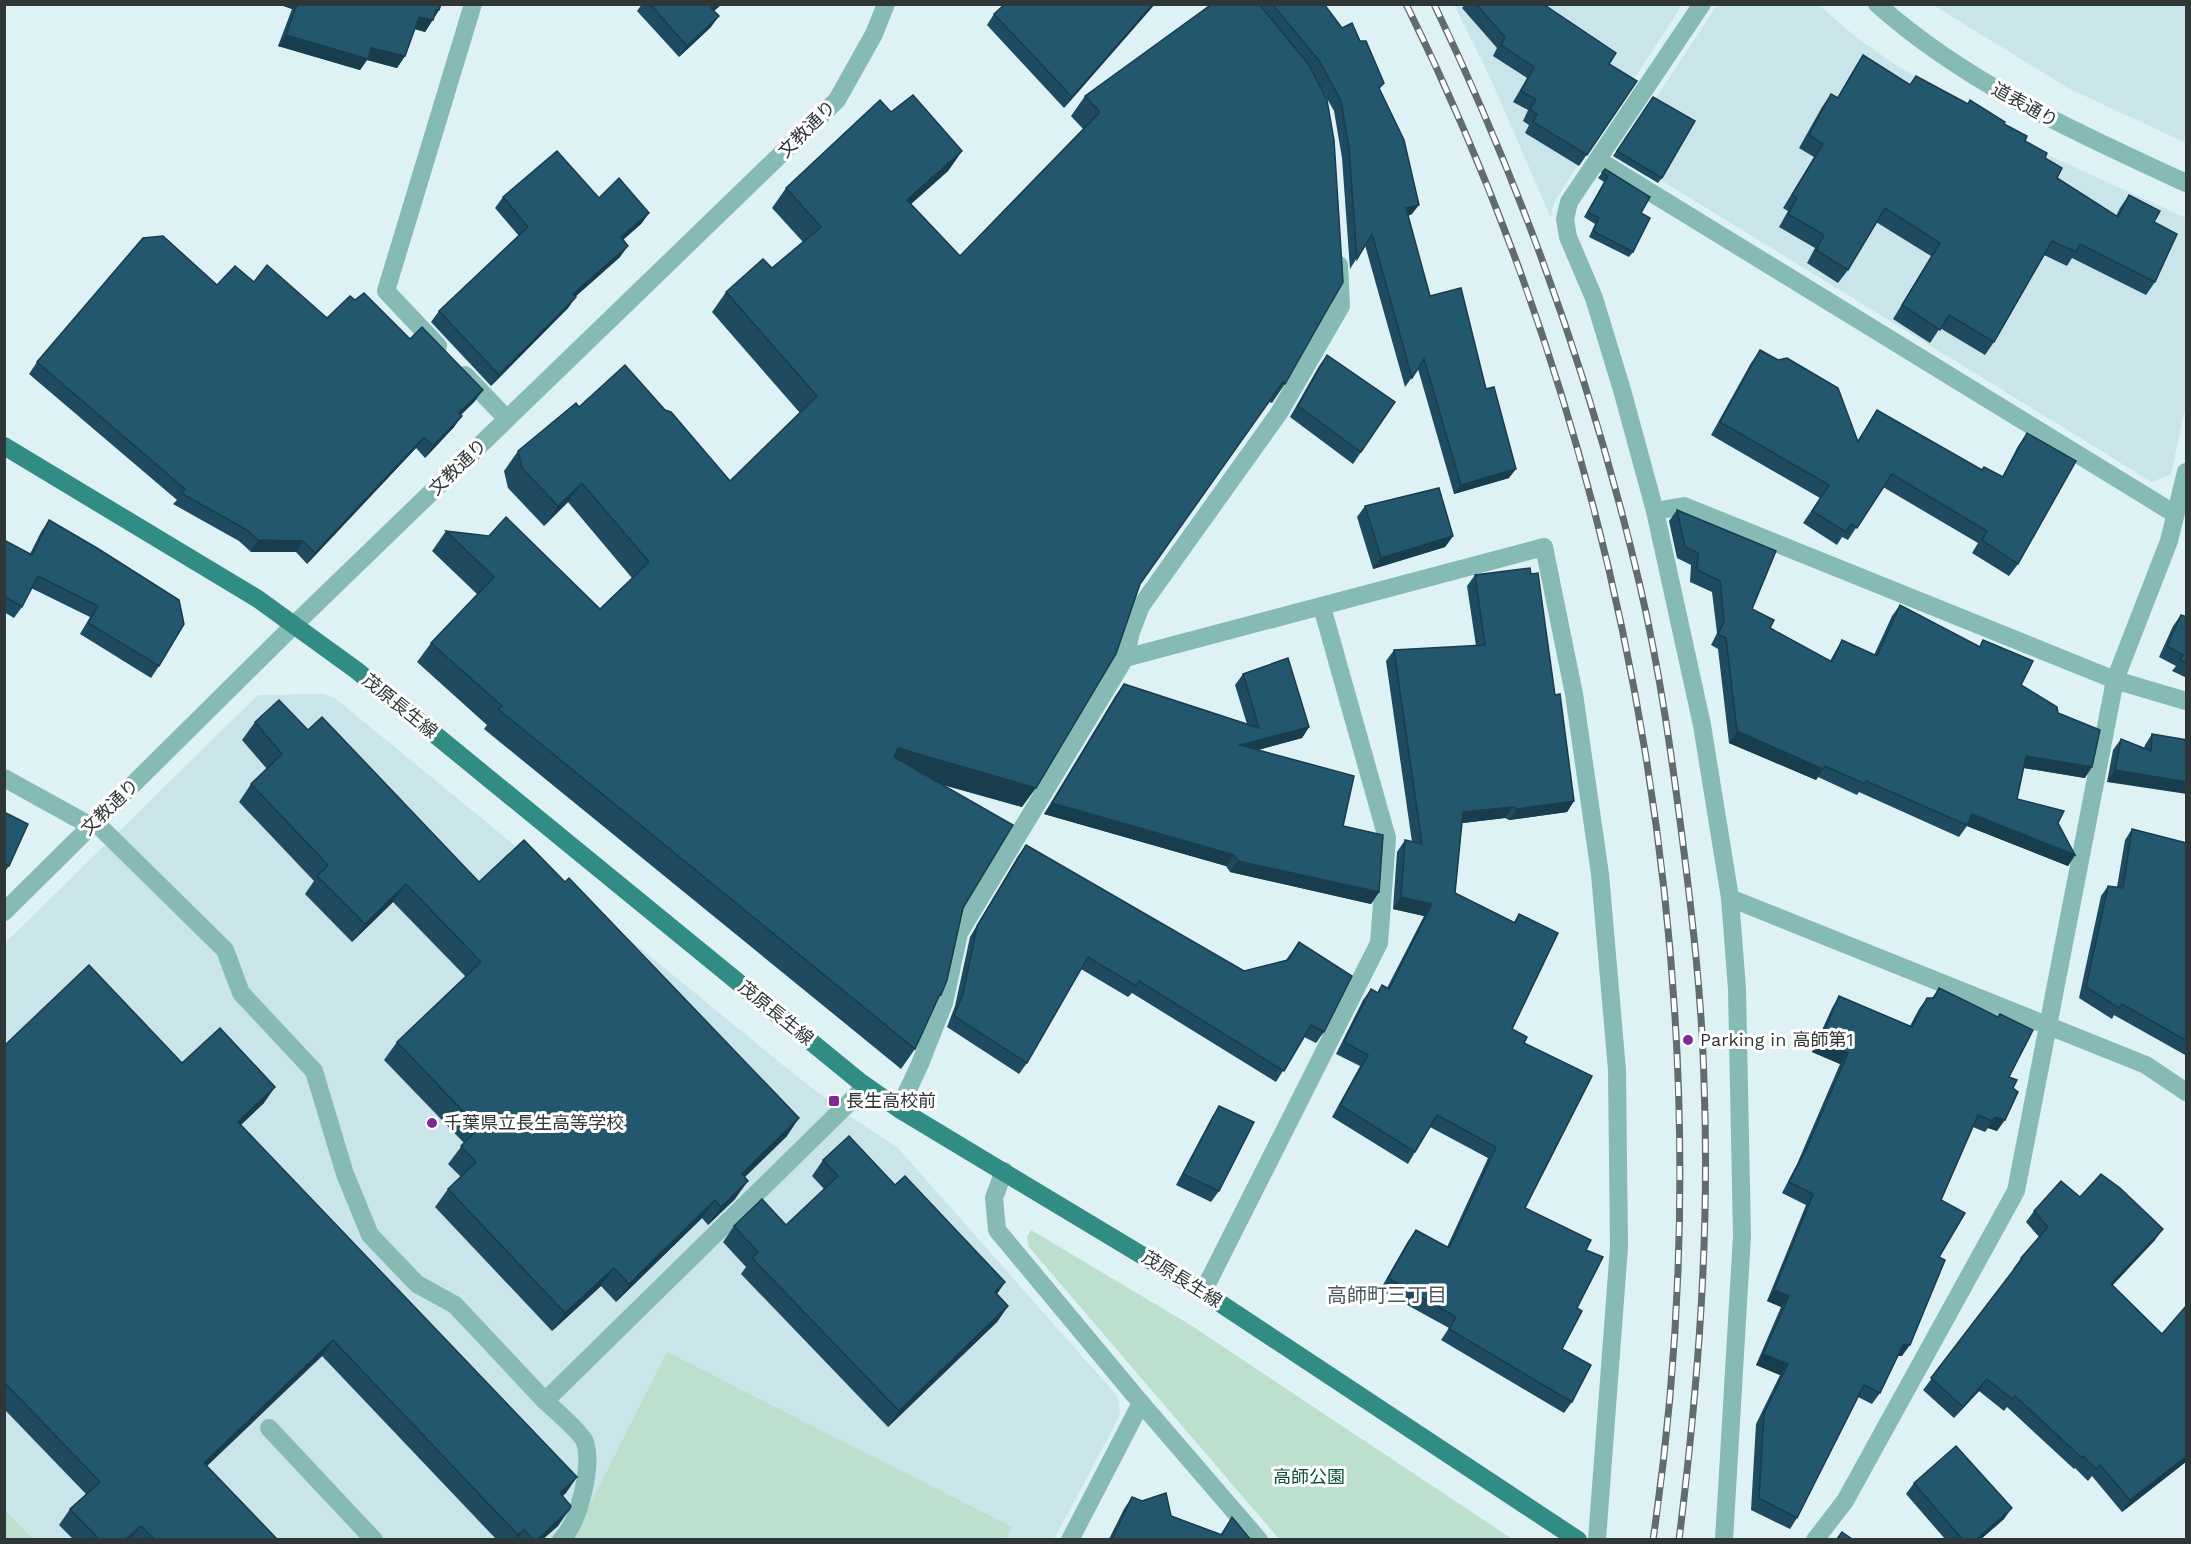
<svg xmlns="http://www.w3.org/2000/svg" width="2191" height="1544" font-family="'Work Sans','Noto Sans JP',sans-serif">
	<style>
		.built { fill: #c9e5e9 }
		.green { fill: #bcdfce }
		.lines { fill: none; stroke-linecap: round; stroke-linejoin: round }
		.minor { stroke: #86bbb5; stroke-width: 18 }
		.major { stroke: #318c83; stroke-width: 18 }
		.rail-casing { stroke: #616c6e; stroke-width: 7 }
		.rail { stroke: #fff; stroke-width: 4.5; stroke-dasharray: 14; stroke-linecap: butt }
		.wall { fill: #1e4b5f }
		.shaded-wall { fill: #183d4d }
		.building { fill: #23576e; stroke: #183d4d; stroke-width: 1.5 }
		.poi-dot { fill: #812996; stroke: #fff; stroke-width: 2 }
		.labels { text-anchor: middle; stroke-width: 6; stroke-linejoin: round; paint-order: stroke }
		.street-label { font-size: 18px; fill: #2f3638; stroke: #fff }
		.poi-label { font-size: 18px; fill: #2f3638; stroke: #fff; text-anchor: start }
		.park-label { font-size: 18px; fill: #0b5139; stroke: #fff }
		.neighbourhood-label { font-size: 20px; fill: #49595c; stroke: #fff }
	</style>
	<rect width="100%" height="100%" fill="#def1f4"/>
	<g class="built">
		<path d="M1454,5H1682L1556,199L1552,208L1551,218L1489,75Z"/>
		<path d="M1717,5H1819L1857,38L1893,63L2017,141L2186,218V404L2171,474L2152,482L1625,158L1624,146Z"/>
		<path d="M1933,5H2186V143L2070,89Z"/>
		<path d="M324,694L336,699L784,1066L843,1112L898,1148L1118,1397L1120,1415L1054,1539L5,1540V943L258,695Z"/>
	</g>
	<g class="green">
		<path d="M1031,1230L1192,1326L1512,1539H1279L1029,1247L1027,1237Z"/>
		<path d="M667,1352L1012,1527L1005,1540H572Z"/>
		<path d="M5,1510L33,1539H5Z"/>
	</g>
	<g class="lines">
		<g class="minor">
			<path d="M1702,4L1569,202L1565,219L1568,237L1594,298L1622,390L1655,511L1702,725L1730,898L1737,989L1742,1236L1724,1540"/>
			<path d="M1877,4C1968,85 2078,133 2186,183"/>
			<path d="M1598,160L2175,514"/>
			<path d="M438,346L386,291L473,4"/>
			<path d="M465,375L507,419"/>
			<path d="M1655,511L1684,506L2115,680L2186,701"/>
			<path d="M1125,658L1544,547L1574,694L1600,874L1617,1070L1619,1247L1597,1540"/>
			<path d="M4,778L91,826"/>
			<path d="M95,822L225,950L241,993L314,1071L345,1174L370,1235L417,1284L455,1305L545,1401L866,1086"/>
			<path d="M1730,898L2146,1065L2186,1092"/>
			<path d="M4,912L295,624L837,100L874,34L886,4"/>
			<path d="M899,1109L920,1064L944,1003L959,933L1125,658L1131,632L1141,606L1279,413L1341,306L1339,265"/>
			<path d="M1004,1171L994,1198L997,1230L1141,1403L1259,1540"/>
			<path d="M1203,1292L1379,943L1387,838L1322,607"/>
			<path d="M545,1401C553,1408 582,1434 585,1442C593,1466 579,1523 561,1540"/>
			<path d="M269,1428L374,1540"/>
			<path d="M1070,1540L1141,1403"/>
			<path d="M1815,1540L1845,1501L2016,1191L2115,680L2169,541L2186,472"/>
		</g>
		<path class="major" d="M4,446L258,599L356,670L859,1081L899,1109L1203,1292L1578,1540"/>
		<g class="rail-casing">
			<g id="rail">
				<path d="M1406,4C1638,475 1730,1019 1653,1540"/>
				<path d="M1434,4C1523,190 1593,385 1640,586C1660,671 1672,758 1683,844C1693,923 1702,1002 1704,1081C1710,1235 1698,1387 1679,1540"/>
			</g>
		</g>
		<use href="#rail" class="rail"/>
	</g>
	<g class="wall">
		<path d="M278,4H441L439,10L425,32L415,29L405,56L397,68L367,60L360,70L278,46L292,9Z"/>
		<path d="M642,4H722L714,11L711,27L679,57L637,11Z"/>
		<path d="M1005,4H1155L1064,108L987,25L994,14Z"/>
		<path d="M1212,4H1324L1380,89L1412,214L1408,216L1430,296L1509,478L1454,494L1418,369L1405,387L1365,245L1350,269L1342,158L1334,111L1311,70L1285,384L1272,403L1269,402L1140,584L1022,807L943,785L963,908L941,995L935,1003L915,1049L901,1069L484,729L487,725L417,662L431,643L478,595L432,551L446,531L600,609L632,578L568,502L544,526L508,488L504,471L518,451L579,407L665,410L730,481L800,413L712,312L726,292L772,268L803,242L772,208L786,188L891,112L962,151L948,171L911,204L960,256L1083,129L1071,116L1085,96Z"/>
		<path d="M1465,4H1543L1609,64L1637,81L1579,166L1525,133L1529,125L1523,121L1528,110L1513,102L1527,78L1493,56L1497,48L1462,8Z"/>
		<path d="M1863,55L1910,84L1916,76L2004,124L2045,158L2057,178L2116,216L2120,208L2129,195L2154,222L2155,282L2146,295L2072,258L2067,266L2044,255L1994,342L1985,355L1940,328L1930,343L1893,319L1931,256L1876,222L1848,270L1838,283L1807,263L1815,248L1779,227L1788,211L1783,208L1814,157L1799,148L1822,107L1831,94L1837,98L1854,69Z"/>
		<path d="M1653,97L1662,178L1658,183L1613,156Z"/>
		<path d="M1605,169L1641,213L1633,252L1629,257L1589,237L1595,224L1584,217L1604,182L1598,178Z"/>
		<path d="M503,197L599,198L649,213L641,224L623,240L620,257L576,296L568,308L491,386L431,322L439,311L519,236L495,208Z"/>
		<path d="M254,282L327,318L355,300L410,339L475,401L461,415L454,427L425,458L416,448L307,564L296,552H251L239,541L173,504L177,500L29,374L37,362L217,285Z"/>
		<path d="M1760,350L1858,440L1877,410L1981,470L2002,477L2018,446L2027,433L2018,564L2009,576L1972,553L1978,543L1883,487L1848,540L1842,537L1837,545L1803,523L1820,498L1711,435L1751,363Z"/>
		<path d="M1327,355L1395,402L1353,464L1290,417L1319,366Z"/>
		<path d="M1365,506L1453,536L1445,547L1373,569L1357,517Z"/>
		<path d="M1677,510L1752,609L1770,628L1830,661L1835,652L1842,640L1874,655L1892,616L1900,605L1979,647L1983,640L2021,685L2058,713L2085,778L2024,768L2017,799L2058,823L2075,855L2068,866L1967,826L1959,837L1859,792L1857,795L1818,777L1816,780L1729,743L1718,649L1711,645L1717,633L1712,592L1690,582L1691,565L1677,558L1669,521Z"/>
		<path d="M49,520L159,666L151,678L80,634L90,617L31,588L22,607L14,618L4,612V540L30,554L41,532Z"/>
		<path d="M1475,575L1555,695L1574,801L1567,812L1509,820L1505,818L1462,823L1455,893L1514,922L1519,914L1512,1029L1524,1043L1525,1208L1586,1250L1577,1308L1562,1349L1572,1402L1564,1413L1441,1340L1449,1328L1380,1290L1408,1241L1416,1230L1447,1247L1488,1158L1430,1127L1415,1152L1408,1164L1332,1117L1360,1066L1336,1054L1363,1000L1371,989L1377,993L1382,985L1387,988L1424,916L1393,909L1397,852L1405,840L1412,842L1386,661L1394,650L1476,646L1467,586Z"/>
		<path d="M2181,615L2186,617L2187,616V678L2172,671L2176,666L2159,657L2173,626Z"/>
		<path d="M1243,674L1309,727L1302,738L1257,750L1343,826L1379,892L1371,904L1230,872L1226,866L1044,814L1116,695L1124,684L1247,724L1235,685Z"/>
		<path d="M255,722L308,730L479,882L787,1136L745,1177L735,1199L708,1225L702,1218L616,1302L601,1286L552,1331L435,1207L448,1189L461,1177L448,1164L464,1143L384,1060L397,1042L466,977L393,902L352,942L305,894L314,881L239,802L251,784L267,769L242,740Z"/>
		<path d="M2152,734L2187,740L2107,782L2113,750L2121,739L2144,748L2145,745Z"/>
		<path d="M4,812L9,866L4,873Z"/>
		<path d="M2132,829L2187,843V1056L2114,1015L2112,1019L2079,998L2101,896L2108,886L2117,887L2125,840Z"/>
		<path d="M1026,845L1244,971L1286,960L1299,942L1324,1032L1316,1043L1304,1037L1276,1082L1132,993L1128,997L1081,969L1027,1063L1019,1074L947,1027L955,1006L970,937L1018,856Z"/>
		<path d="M1939,988L2009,1077L2013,1088L1997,1131L1988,1128L1985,1132L1973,1127L1941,1200L1939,1257L1902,1356H1897L1880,1393L1872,1404L1858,1397L1797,1518L1790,1529L1751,1510L1756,1424L1780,1375L1756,1365L1781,1307L1767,1301L1806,1205L1782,1193L1797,1164L1840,1064L1812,1052L1832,1008L1839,996L1910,1026L1919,1009L1927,998H1932Z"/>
		<path d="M4,1046L182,1063L264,1103L241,1125L566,1493L562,1496L558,1526L543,1539H496L322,1356L207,1466L277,1539H73L59,1525L70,1509L86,1494L4,1409Z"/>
		<path d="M1219,1106V1191L1211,1202L1176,1185L1212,1117Z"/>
		<path d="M823,1160L895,1185L1005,1282L997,1294L1008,1306L997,1322L888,1427L741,1274L746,1267L723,1242L734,1226L786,1225L824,1189L812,1176Z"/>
		<path d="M2080,1197L2155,1240L2113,1285L2162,1334L2187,1305V1461L2122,1512L2092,1476L2088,1481L2075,1468L2074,1469L2007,1407L2004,1411L1979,1391L1954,1418L1923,1390L2014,1270L2013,1269L2021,1258L2039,1237L2026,1222L2034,1211Z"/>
		<path d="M1914,1483L2004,1519L1981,1539H1945L1906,1494Z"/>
		<path d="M1132,1497L1171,1516L1220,1535L1232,1517L1250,1539H1109L1124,1509Z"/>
	</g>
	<g class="shaded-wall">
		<path d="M278,4H295L292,9Z"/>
		<path d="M715,4H722L704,19L711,8Z"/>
		<path d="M1153,4H1155L1064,108L1072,97Z"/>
		<path d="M436,10H439L425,32L411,28L419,17Z"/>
		<path d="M719,16L711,27L679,57L687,46Z"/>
		<path d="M286,35L371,48L405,56L397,68L367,60L360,70L278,46Z"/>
		<path d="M962,151L948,171L893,220L907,200Z"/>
		<path d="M1419,205L1412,214L1399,218L1406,208Z"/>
		<path d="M649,213L641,224L613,248L621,237Z"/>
		<path d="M628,246L620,257L566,305L573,294Z"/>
		<path d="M576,297L568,308L491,386L499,375Z"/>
		<path d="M483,390L475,401L451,424L459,413Z"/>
		<path d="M462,416L454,427L425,458L433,446Z"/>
		<path d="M424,437L416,448L307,564L315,553Z"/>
		<path d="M1516,469L1509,478L1454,494L1461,485Z"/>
		<path d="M582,483L568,502L544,526L558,506Z"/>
		<path d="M1453,536L1445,547L1373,569L1381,558Z"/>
		<path d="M258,540L303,541L296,552H251Z"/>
		<path d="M1309,727L1302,738L1232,757L1240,745Z"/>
		<path d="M1737,731L1823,769L1816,780L1729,743Z"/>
		<path d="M898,748L1036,788L1022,807L884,768Z"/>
		<path d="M2026,756L2092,767L2085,778L2018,767Z"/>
		<path d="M2115,770L2187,782V794L2107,782Z"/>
		<path d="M1574,801L1567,812L1509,820L1517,809Z"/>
		<path d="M1052,803L1234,855L1226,866L1044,814Z"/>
		<path d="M1513,807L1505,818L1455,824L1463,812Z"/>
		<path d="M1972,814L2075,855L2068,866L1967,826Z"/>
		<path d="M1238,861L1379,892L1371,904L1230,872Z"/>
		<path d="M406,884L393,902L352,942L365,924Z"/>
		<path d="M1401,897L1432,904L1424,916L1393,909Z"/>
		<path d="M1820,1041L1848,1053L1840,1064L1812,1052Z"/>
		<path d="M275,1087L264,1103L227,1137L238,1122Z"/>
		<path d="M1995,1117L2005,1120L1997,1131L1988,1128Z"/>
		<path d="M799,1118L787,1136L729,1192L742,1174Z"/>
		<path d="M748,1181L735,1199L708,1225L721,1207Z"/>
		<path d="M715,1200L702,1218L616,1302L629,1284Z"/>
		<path d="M2163,1229L2155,1240L2103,1295L2111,1284Z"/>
		<path d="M614,1268L601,1286L552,1331L565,1313Z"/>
		<path d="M1005,1282L994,1298L995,1292Z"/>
		<path d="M1774,1290L1789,1296L1781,1307L1767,1301Z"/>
		<path d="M1008,1306L997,1322L888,1427L899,1411Z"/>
		<path d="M333,1340L322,1356L193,1479L204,1463Z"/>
		<path d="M1903,1345H1910L1902,1356H1895Z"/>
		<path d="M1763,1354L1788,1364L1780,1375L1756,1365Z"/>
		<path d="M1987,1379L1979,1391L1954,1418L1963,1407Z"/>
		<path d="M2187,1456V1461L2122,1512L2130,1500Z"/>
		<path d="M577,1477L566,1493L549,1509L560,1493Z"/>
		<path d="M2012,1508L2004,1519L1981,1539H1977Z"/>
		<path d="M569,1510L558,1526L543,1539H538Z"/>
		<path d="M141,1526L131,1539H126Z"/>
		<path d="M524,1530L517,1539H515L518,1535Z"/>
	</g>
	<g class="building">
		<path d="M297,4H441L439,10H436L433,20L419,17L405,56L371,48L368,59L286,35Z"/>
		<path d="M650,4H715L711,8L719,16L687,46Z"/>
		<path d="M1005,4H1153L1072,97L994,14Z"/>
		<path d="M1212,4H1259L1309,65L1327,100L1334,140L1343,282L1285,384L1283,382L1140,584L1116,654L1036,788L898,748L894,757L1013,825L963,908L947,980L941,995L940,994L915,1049L498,709L502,706L431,643L494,577L446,531L489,536L506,517L600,609L649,562L582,483L558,506L522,468L518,451L576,403L579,407L625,365L665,410L671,412L730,481L817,396L726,292L763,259L772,268L821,227L786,188L880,100L891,112L913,95L962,151L907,200L960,256L1100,112L1085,96Z"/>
		<path d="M1272,4H1324L1342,28L1352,23L1360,41H1366L1384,83L1379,88L1404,140L1419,205L1406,208L1430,296L1461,288L1486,389L1494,387L1516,469L1461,485L1424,359L1412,378L1372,234L1357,259L1349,149L1341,101L1320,62Z"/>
		<path d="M1476,4H1543L1616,53L1609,64L1637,81L1587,155L1533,122L1537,114L1530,110L1536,99L1521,91L1534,67L1501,45L1505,37Z"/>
		<path d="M1863,55L1910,85L1916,76L1968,104L1970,100L2005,122L2004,124L2027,136L2025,141L2047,153L2045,158L2062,168L2057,178L2118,217L2129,195L2160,211L2154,222L2177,234L2155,282L2080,244L2076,252L2052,241L1994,342L1949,315L1940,330L1902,305L1940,243L1885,208L1848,270L1816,250L1824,235L1788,214L1797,198L1792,195L1823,144L1809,135L1831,94L1838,98Z"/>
		<path d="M1653,97L1695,121L1662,178L1617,151Z"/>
		<path d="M557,151L599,198L619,178L649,213L621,237L628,246L573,294L576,297L499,375L439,311L528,227L503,197Z"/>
		<path d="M1605,169L1650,197L1641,213L1650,218L1633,252L1593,231L1599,218L1588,212L1608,176L1602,173Z"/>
		<path d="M163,236L217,285L235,266L254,282L267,265L327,318L350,296L355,300L364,293L410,339L422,327L483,390L459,413L462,416L433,446L424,437L315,553L303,541L258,540L247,530L181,493L185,489L37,362L143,238Z"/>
		<path d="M1760,350L1778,360L1787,358L1838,388L1858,442L1877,410L1982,470L1984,467L2003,477L2027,433L2076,461L2018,564L1982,540L1987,531L1892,474L1857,528L1851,524L1846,532L1812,511L1829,485L1720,422Z"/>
		<path d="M1327,355L1395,402L1361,452L1298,406Z"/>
		<path d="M1439,488L1453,536L1381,558L1365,506Z"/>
		<path d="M1677,510L1776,551L1752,609L1774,620L1770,628L1832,662L1842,640L1877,656L1900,605L1980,647L1983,640L2033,661L2021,685L2057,707L2058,713L2100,730L2092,767L2026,756L2017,799L2064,811L2058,823L2075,855L1972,814L1967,825L1866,781L1865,784L1825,766L1823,769L1737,731L1726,638L1718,634L1724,622L1720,581L1697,570L1698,553L1685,547Z"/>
		<path d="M49,520L97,548L179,600L184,624L159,666L88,623L98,606L38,576L22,607L4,596V540L32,555Z"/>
		<path d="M1530,568L1531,574L1538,573L1555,695L1560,694L1574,801L1517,809L1513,807L1463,812L1455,893L1515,923L1519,914L1558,933L1512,1029L1527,1037L1524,1043L1592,1076L1525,1208L1591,1240L1586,1250L1603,1257L1577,1308L1582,1311L1562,1349L1591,1365L1572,1402L1449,1329L1456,1317L1388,1278L1416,1230L1449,1248L1496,1147L1437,1115L1415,1152L1340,1105L1368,1055L1344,1042L1371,989L1378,993L1382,985L1389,989L1432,904L1401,897L1405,840L1422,844L1394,650L1485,645L1475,575Z"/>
		<path d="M2181,615L2187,617V663L2180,660L2183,655L2167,646Z"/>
		<path d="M1288,658L1309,727L1240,745L1354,776L1343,826L1383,835L1379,892L1238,861L1234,855L1052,803L1124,684L1259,728L1243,674Z"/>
		<path d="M279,700L308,730L322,717L479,882L524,840L565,882L569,878L799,1118L742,1174L748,1181L721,1207L715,1200L629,1284L614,1268L565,1313L448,1189L476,1162L461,1146L479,1128L397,1042L481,962L406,884L365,924L317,876L328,865L251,784L282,754L255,722Z"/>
		<path d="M2152,734L2187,740V782L2115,770L2121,739L2151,751Z"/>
		<path d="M4,812L28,824L9,866L4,864Z"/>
		<path d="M2132,829L2187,843V1041L2122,1004L2119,1008L2086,987L2108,886L2123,888Z"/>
		<path d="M1026,845L1244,971L1288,960L1299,942L1352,976L1324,1032L1311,1025L1284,1071L1139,981L1136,986L1088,957L1027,1063L954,1016L963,994L977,926Z"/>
		<path d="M89,965L182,1063L220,1028L275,1087L238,1122L577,1477L560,1493L571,1506L569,1510L538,1539H533L524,1530L518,1535L333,1340L204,1463L277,1539H154L141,1526L126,1539H99L70,1509L100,1482L4,1382V1046Z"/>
		<path d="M1939,988L1998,1017L2000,1014L2033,1030L2009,1077L2017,1080L2013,1088L2018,1092L2005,1120L1995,1117L1992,1121L1978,1115L1941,1200L1965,1213L1939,1257L1945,1260L1910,1345H1903L1880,1393L1864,1385L1797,1518L1759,1498L1764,1413L1788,1364L1763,1354L1789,1296L1774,1290L1813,1194L1789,1182L1805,1152L1848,1053L1820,1041L1839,996L1912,1027L1927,998H1934Z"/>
		<path d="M1219,1106L1254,1122L1219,1191L1183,1174Z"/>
		<path d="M849,1136L895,1185L905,1176L1005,1282L995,1292L1008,1306L899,1411L752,1258L758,1252L734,1226L762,1199L786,1225L838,1176L823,1160Z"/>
		<path d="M2101,1174L2120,1188L2163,1229L2111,1284L2162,1334L2187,1305V1456L2130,1500L2100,1465L2096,1469L2083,1456L2082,1458L2015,1396L2012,1399L1987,1379L1963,1407L1931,1378L2022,1259L2021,1258L2048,1227L2034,1211L2061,1181L2080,1197Z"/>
		<path d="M1956,1446L2012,1508L1977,1539H1962L1914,1483Z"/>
		<path d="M1166,1493L1171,1516L1222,1535L1232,1517L1250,1539H1112L1132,1497L1142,1501Z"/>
		<path d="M1842,1532L1852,1539H1837Z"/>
	</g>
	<g class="poi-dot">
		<circle cx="1688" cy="1040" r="6"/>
		<rect x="828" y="1095" width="12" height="12" rx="3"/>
		<circle cx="432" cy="1123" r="6"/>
	</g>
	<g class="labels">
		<g class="street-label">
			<text transform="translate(2025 105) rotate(29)" y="6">道表通り</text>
			<text transform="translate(807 129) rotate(-45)" y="6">文教通り</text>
			<text transform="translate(458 467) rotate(-44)" y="6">文教通り</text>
			<text transform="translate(400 706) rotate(39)" y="6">茂原長生線</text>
			<text transform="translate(110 807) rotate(-44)" y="6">文教通り</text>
			<text transform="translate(776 1013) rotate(39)" y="6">茂原長生線</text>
			<text transform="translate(1182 1279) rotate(32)" y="6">茂原長生線</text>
		</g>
		<g class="poi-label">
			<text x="1700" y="1046">Parking in 高師第1</text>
			<text x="846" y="1107">長生高校前</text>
			<text x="444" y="1129">千葉県立長生高等学校</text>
		</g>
		<g class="park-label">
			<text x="1309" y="1483">高師公園</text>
		</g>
		<g class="neighbourhood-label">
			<text x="1387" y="1302">高師町三丁目</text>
		</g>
	</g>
	<rect width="2191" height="1544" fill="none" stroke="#2f3638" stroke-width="12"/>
</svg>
